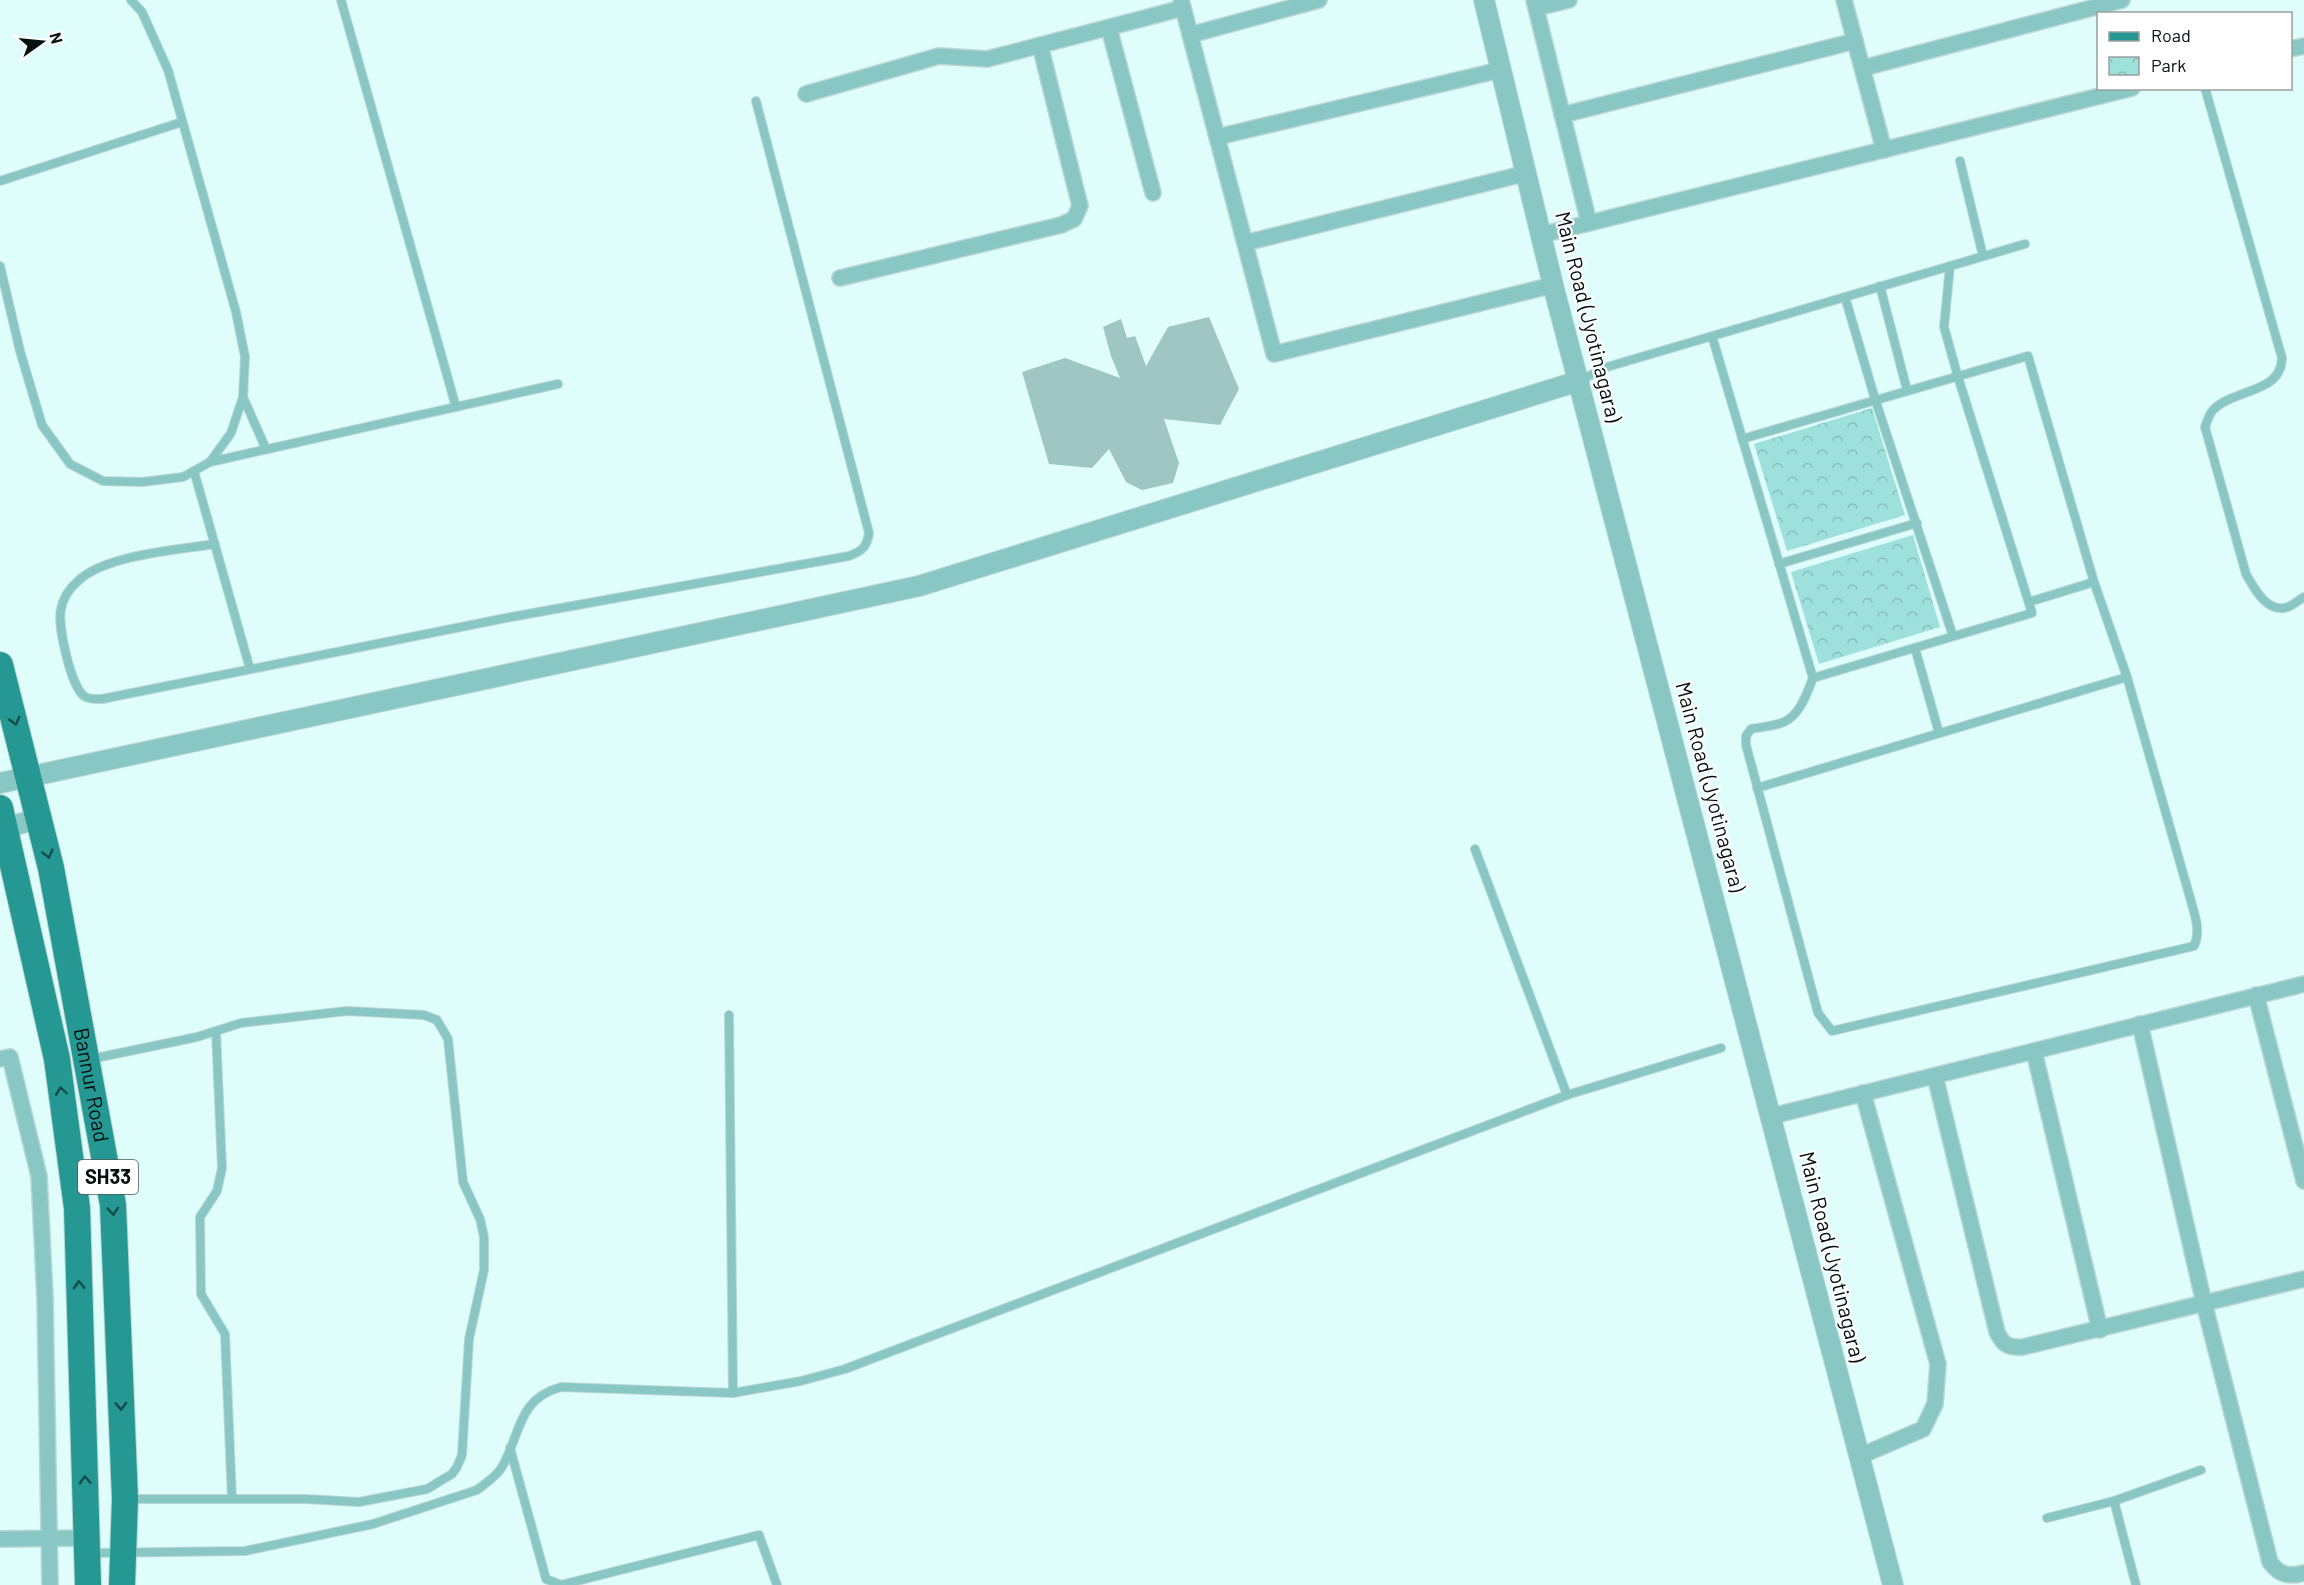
<svg xmlns="http://www.w3.org/2000/svg" width="2304" height="1585" font-family="Barlow,sans-serif">
	<style>
		.park { fill: url(#park-crowns) }
		.building { fill: #9fc6c3 }
		.lines { fill: none; stroke-linecap: round; stroke-linejoin: round }
		.service-casing { stroke: #bbd7d5; stroke-width: 10 }
		.minor-casing { stroke: #bbd7d5; stroke-width: 18 }
		.tertiary-casing { stroke: #bbd7d5; stroke-width: 22 }
		.primary-casing { stroke: #bbd7d5; stroke-width: 28 }
		.service { stroke: #88c7c3; stroke-width: 8 }
		.minor { stroke: #88c7c3; stroke-width: 15 }
		.tertiary { stroke: #88c7c3; stroke-width: 20 }
		.primary { stroke: #259894; stroke-width: 26 }
		.oneway { stroke: #124d4b }
		.labels { text-anchor: middle; stroke-width: 4.5; stroke-linejoin: round; paint-order: stroke }
		.shield { fill: #fff; stroke: #4f5857; stroke-width: 1.5 }
		.shield-label { font-size: 20px; font-weight: bold; fill: #03100f }
		.street-label { font-size: 21px; fill: #03100f; stroke: #fff }
	</style>
	<defs>
		<pattern id="park-crowns" width="20" height="18" patternUnits="userSpaceOnUse" patternTransform="scale(1.5)"><rect width="20" height="18" fill="#9ee0dc"/><path d="M2 6a3 3 0 1 1 6 0M12 15a3 3 0 1 1 6 0" fill="none" stroke="#86bfbc"/></pattern>
	</defs>
	<rect width="100%" height="100%" fill="#defdfb"/>
	<g class="park">
		<path d="M1872,408L1905,515L1787,551L1754,444Z"/>
		<path d="M1913,535L1940,627L1819,664L1791,572Z"/>
	</g>
	<path class="building" d="M1209,317L1239,389L1220,425L1164,419L1179,463L1173,483L1142,490L1126,482L1109,449L1092,468L1049,464L1022,372L1065,358L1120,378L1111,356L1103,327L1121,319L1127,338L1135,336L1146,366L1168,327Z"/>
	<g class="lines">
		<g class="service-casing">
			<g id="service">
				<path d="M341,0L456,407"/>
				<path d="M2205,88L2282,358C2281,394 2235,388 2213,410C2209,414 2207,422 2205,427L2246,574C2254,588 2267,614 2288,607C2293,605 2299,600 2304,597"/>
				<path d="M1960,161L1983,256"/>
				<path d="M0,181L182,122"/>
				<path d="M0,266L20,351L42,425L70,464L103,481L142,482L183,477L210,462L231,433L243,397L245,357L236,312L168,70L142,12L131,0"/>
				<path d="M1880,286L1907,390"/>
				<path d="M1845,297L1875,399L1953,636"/>
				<path d="M1712,336L1813,678L2032,613L1958,377L1944,327L1950,266"/>
				<path d="M1581,380L1607,367L2025,244"/>
				<path d="M243,397L266,449"/>
				<path d="M1742,439L2028,356L2094,582L2127,677L2191,901C2195,916 2201,931 2194,946L1832,1031L1818,1013L1746,745V736L1751,729C1761,727 1775,726 1784,722C1800,715 1807,693 1813,678"/>
				<path d="M210,462L558,384"/>
				<path d="M194,471L250,669"/>
				<path d="M215,544C177,550 105,555 78,581C70,588 63,598 61,609C57,624 71,687 84,696C90,700 96,699 102,699L511,617L849,556C862,551 867,547 869,533L756,101"/>
				<path d="M1779,564L1917,523"/>
				<path d="M2029,602L2094,582"/>
				<path d="M1915,648L1939,733"/>
				<path d="M1757,788L2127,677"/>
				<path d="M1475,849L1567,1095"/>
				<path d="M729,1015L733,1393"/>
				<path d="M216,1032L222,1168L217,1191L200,1217L201,1294L225,1334L232,1499"/>
				<path d="M91,1059L197,1037L241,1023L347,1011L424,1015L437,1020L448,1039L463,1182L480,1219L484,1237V1270L469,1339L462,1455L457,1467L452,1474L427,1489L359,1502L305,1499H127"/>
				<path d="M510,1448L546,1579L561,1585"/>
				<path d="M2114,1501L2136,1585"/>
				<path d="M2047,1518L2114,1501L2201,1470"/>
				<path d="M91,1553L245,1551L373,1524L477,1490C486,1483 496,1477 502,1467C521,1434 517,1399 561,1387L733,1393L801,1381L845,1369L1567,1095L1721,1048"/>
				<path d="M561,1585L759,1535L777,1585"/>
			</g>
		</g>
		<g class="minor-casing">
			<g id="minor">
				<path d="M1181,0L1274,354L1553,285"/>
				<path d="M1534,0L1589,223"/>
				<path d="M1844,0L1884,150"/>
				<path d="M1536,8L1569,0"/>
				<path d="M1109,28L1153,193"/>
				<path d="M1190,35L1319,0"/>
				<path d="M2290,49L2304,46"/>
				<path d="M1863,68L2122,0"/>
				<path d="M806,94L939,56L987,59L1183,8"/>
				<path d="M1562,115L1855,41"/>
				<path d="M1217,137L1500,70"/>
				<path d="M1541,235L2132,88"/>
				<path d="M1245,243L1527,173"/>
				<path d="M840,278L1061,225L1074,219L1080,206L1040,45"/>
				<path d="M2256,995L2304,1181"/>
				<path d="M2140,1024L2204,1303L2270,1562C2279,1575 2289,1577 2304,1573"/>
				<path d="M2034,1051L2100,1330"/>
				<path d="M0,1059L10,1057L39,1176L45,1298L50,1585"/>
				<path d="M1935,1076L1997,1332C2003,1345 2009,1348 2023,1347L2304,1279"/>
				<path d="M1772,1116L2304,984"/>
				<path d="M1858,1457L1923,1429L1935,1404L1938,1364L1863,1093"/>
				<path d="M0,1539L87,1538"/>
			</g>
		</g>
		<g class="tertiary-casing">
			<g id="tertiary">
				<path d="M1484,0L1553,285L1893,1585"/>
				<path d="M0,783L919,586L1579,381"/>
				<path d="M0,830L39,818"/>
			</g>
		</g>
		<g class="primary-casing">
			<g id="primary">
				<path id="s1" d="M0,665L51,868L113,1205L125,1499L122,1585"/>
				<path d="M0,808L57,1059L77,1208L88,1585"/>
			</g>
		</g>
		<use href="#service" class="service"/>
		<use href="#minor" class="minor"/>
		<use href="#tertiary" class="tertiary"/>
		<use href="#primary" class="primary"/>
	</g>
	<defs><path id="oneway-chevron" d="M-2-3.5L2.5 0L-2 3.5" fill="none" stroke-width="1.6" stroke-linecap="round" stroke-linejoin="round" transform="scale(1.5)"/></defs>
	<g class="oneway">
		<use href="#oneway-chevron" transform="translate(15 721) rotate(75)"/>
		<use href="#oneway-chevron" transform="translate(48 854) rotate(76)"/>
		<use href="#oneway-chevron" transform="translate(61 1091) rotate(-98)"/>
		<use href="#oneway-chevron" transform="translate(113 1211) rotate(86)"/>
		<use href="#oneway-chevron" transform="translate(79 1285) rotate(-92)"/>
		<use href="#oneway-chevron" transform="translate(121 1406) rotate(88)"/>
		<use href="#oneway-chevron" transform="translate(85 1480) rotate(-92)"/>
	</g>
	<g class="labels">
		<rect class="shield" x="78" y="1160" width="60" height="34" rx="4.5"/>
		<g class="shield-label">
			<text x="108" y="1184">SH33</text>
		</g>
		<g class="street-label">
			<text transform="translate(1588 317) rotate(76)" y="7">Main Road (Jyotinagara)</text>
			<text transform="translate(1710 787) rotate(75)" y="7">Main Road (Jyotinagara)</text>
			<text dy="7" stroke="none"><textPath href="#s1" startOffset="430">Bannur Road</textPath></text>
			<text transform="translate(1832 1257) rotate(76)" y="7">Main Road (Jyotinagara)</text>
		</g>
	</g>
	<rect x="2097" y="12" width="195" height="78" fill="#ffffff" stroke="#9a9f9f" stroke-width="1.5"/>
	<rect x="2109" y="32" width="30" height="9" fill="#259894" stroke="#9a9f9f" stroke-width="1.5"/>
	<text x="2151" y="42" font-size="18" fill="#03100f">Road</text>
	<rect x="2109" y="57" width="30" height="18" fill="url(#park-crowns)" stroke="#9a9f9f" stroke-width="1.5"/>
	<text x="2151" y="72" font-size="18" fill="#03100f">Park</text>
	<g transform="translate(42 42) rotate(75)" stroke="#ffffff" stroke-width="4.5" paint-order="stroke">
	<path d="M0-4.5L10 22L0 15L-10 22Z" fill="#03100f"/>
	<text y="-9" font-size="16" font-weight="bold" text-anchor="middle" fill="#03100f">N</text>
	</g>
</svg>
